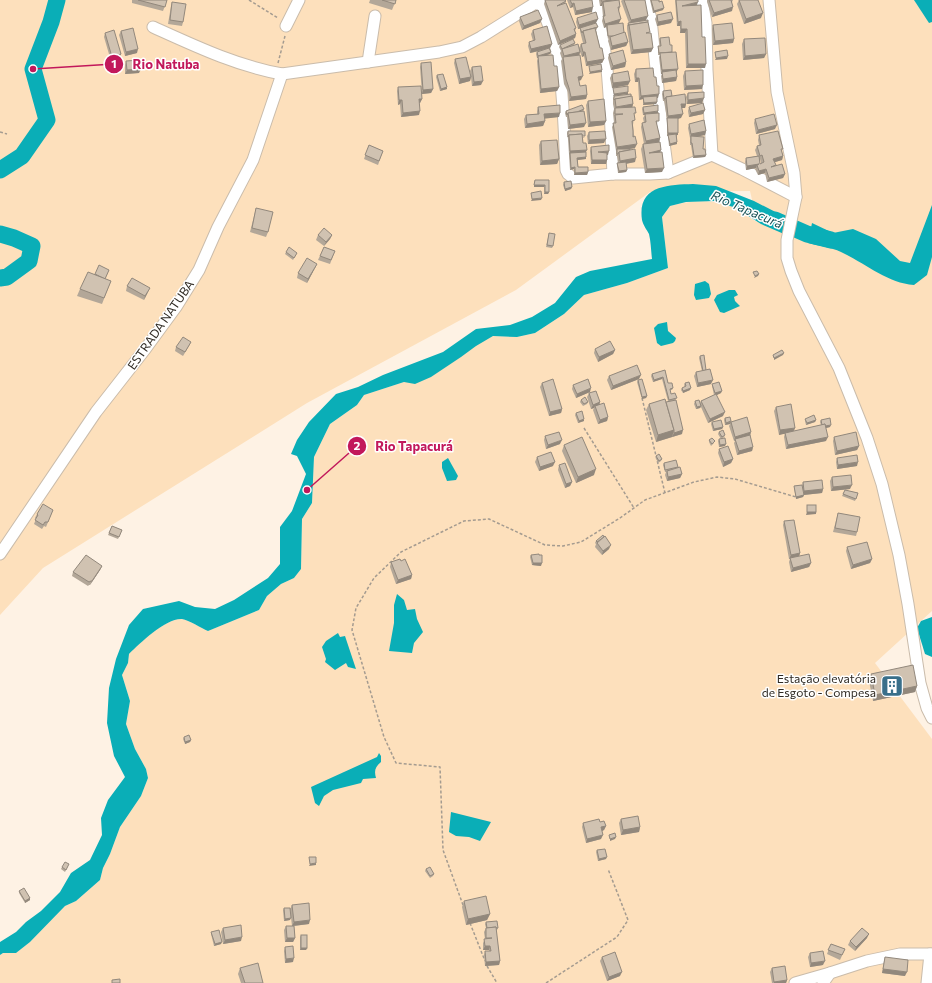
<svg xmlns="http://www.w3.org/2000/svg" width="932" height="983" font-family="Commissioner,sans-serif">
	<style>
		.green { fill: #fde0bc }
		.water { fill: #0aaeb7 }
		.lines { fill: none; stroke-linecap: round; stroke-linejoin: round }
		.river { stroke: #0aaeb7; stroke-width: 17 }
		.minor-casing { stroke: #cabcab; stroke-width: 13 }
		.path { stroke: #a49b90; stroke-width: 1.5; stroke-dasharray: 3 2; stroke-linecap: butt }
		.minor { stroke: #fff; stroke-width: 11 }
		.wall { fill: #b3a798; fill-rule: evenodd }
		.shaded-wall { fill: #92887c }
		.building { fill: #d0c2b1; stroke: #92887c }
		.labels { text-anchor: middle; stroke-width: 3; stroke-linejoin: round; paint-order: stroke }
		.street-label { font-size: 12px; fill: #2f2a23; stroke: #fff }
		.poi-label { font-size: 12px; fill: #2f2a23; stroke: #fff; text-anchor: end }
		.water-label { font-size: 13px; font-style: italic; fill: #1a5357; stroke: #fff }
		.leader { fill: none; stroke: #c2185b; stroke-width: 1.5 }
		.callout-dot { fill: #c2185b; stroke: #fff; stroke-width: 1.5 }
		.mark-label { font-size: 12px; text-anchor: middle; font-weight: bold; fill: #fff }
		.callout-label { font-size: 13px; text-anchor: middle; font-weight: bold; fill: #c2185b; stroke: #fff; stroke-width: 3; stroke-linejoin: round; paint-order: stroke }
	</style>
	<rect width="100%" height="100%" fill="#fef2e4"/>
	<path class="green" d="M0,0H932V611L875,663L932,739V983H0V955L3,953H16L30,942L65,906L76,901L100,880L103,868L110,854L120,827L141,796L148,778L146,769L135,749L126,724L130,701L122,675L128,663L129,654C139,643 166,618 182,619C189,620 201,628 208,631L259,610L267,596L281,584L294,578L301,569L302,519L312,503L314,457L330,424L357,405L364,395L404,382L493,336L517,337L535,333L564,314L584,295L627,283L668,268L662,217L670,206C692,200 715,199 735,208C743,212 750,218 757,222L750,191L650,192L516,290L307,403L43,568L0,615Z"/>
	<g class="water">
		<path d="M914,0H932V22L929,23Z"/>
		<path d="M693,184L716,186L754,201L789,219L784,234L761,224L736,208L715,201L686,202L670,206L662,217L668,268L627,283L584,295L564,314L535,333L517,337L493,336L476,346L461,357L431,377L415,384L404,382L364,395L357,405L330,424L314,457L312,503L302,519L301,569L294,578L281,584L267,596L259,610L208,631C201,628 189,620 182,619C166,618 140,643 129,654L128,663L122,675L130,701L126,724L135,749L146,769L148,778L141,796L120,827L110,854L103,868L100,880L76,901L65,906L30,942L16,953H3L0,955V942L16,932L26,922L41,911L60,892L71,873L90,860L102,835L101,818L108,800L125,777L114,756L107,723L109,688L116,659L129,625L143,609L179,601L195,607L215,609L234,600L268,578L280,564V527L292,511L306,474L297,456L291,454L297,440L309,422L336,394L358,387L383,375L443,352L476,329L510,325L532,317L555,303L576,277L590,271L652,259C651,251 651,242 649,234C647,230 643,225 642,220C637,185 668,185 693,184Z"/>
		<path d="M932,205V257L927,275L914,285C887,283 865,263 841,252C831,247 818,246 808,243L812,223L833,233L853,229L876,239L900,261L910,263Z"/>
		<path d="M705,281L709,284L711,294L709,298L696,300L694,295L695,284Z"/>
		<path d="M729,290H735L738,295L734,297L735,301L740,306L724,313L720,312L714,300L717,295Z"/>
		<path d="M667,322L668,331L676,338L675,341L673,343L661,346L657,343L654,328L658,324Z"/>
		<path d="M448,458L458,476L456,480L447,481L442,468V462Z"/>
		<path d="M397,594L404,600L407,610L415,609L417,619L423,632L414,643L412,653L389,651L394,623V605Z"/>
		<path d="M932,617V657L925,654L917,628L921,621Z"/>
		<path d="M338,633L340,637L345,636L356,669L348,667L346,663L335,670L325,662L326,659L322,647L326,641Z"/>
		<path d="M379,753L381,756V762C375,767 374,771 376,778L363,779L361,783L333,790L324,796L319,806L315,803L311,787L377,757Z"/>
		<path d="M451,812L491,822L480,841L469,837L456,836L449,832Z"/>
	</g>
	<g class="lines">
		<g class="river">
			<path d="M0,170L22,156L47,120L33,69L51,22L57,0"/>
			<path d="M775,220L807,234L831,240"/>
			<path d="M0,234L14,238L32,246L29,261L7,277L0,278"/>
		</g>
		<g class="minor-casing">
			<g id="minor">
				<path d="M595,0C610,56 610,117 613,174"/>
				<path d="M646,0L651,19L662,128L668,173"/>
				<path d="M702,0L706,23L707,70L712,155"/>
				<path d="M769,0L777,92L794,173L796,197L787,240V258L791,271L799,291L839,368L867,438L882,484L899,555L908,604L920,683L927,708L932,718"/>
				<path d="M539,1C546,18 553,35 557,53C564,92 564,132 566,170L568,174L573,178L613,174H650L668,173L712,155L742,169L796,197"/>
				<path d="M286,26L299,0"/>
				<path d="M153,27C195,46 237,66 282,74L439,52L462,47L481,37L540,0"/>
				<path d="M368,62L375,16"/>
				<path d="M0,554L96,412L146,348L176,307L199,270L218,227L253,160L282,74"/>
				<path d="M795,983L830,973"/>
				<path d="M823,983L830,973L867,961L900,954H932"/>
				<path d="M927,983L930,954"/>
			</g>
		</g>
		<g class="path">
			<path d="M249,0L278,18"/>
			<path d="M278,63L285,36"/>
			<path d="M0,132L7,134"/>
			<path d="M642,398L665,493"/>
			<path d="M584,428L634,508"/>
			<path d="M463,905L443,850L440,767L396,763L384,737L352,630L356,608L374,578L401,552L464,521L489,519L545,545L563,546L581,542L620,518L645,500L694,482L717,477L735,479L796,497"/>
			<path d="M470,923L485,961"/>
			<path d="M487,966L497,983"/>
			<path d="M546,983L617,937L628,920L608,869"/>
		</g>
		<use href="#minor" class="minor"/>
	</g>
	<g class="wall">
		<path d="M132,0H167L163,11L132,3Z"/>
		<path d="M370,0H396L392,10L369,3Z"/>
		<path d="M545,0L566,1L565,4L576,28L575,31L576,34L575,38L558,45L544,4Z"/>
		<path d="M567,0H592V12L575,15L573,7L570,8Z"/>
		<path d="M599,0H619L620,7L619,11V23L615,24L624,33L628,42L626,46L611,50L608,41L609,38L608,39L606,27L604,28L602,21L603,17L602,6H600Z"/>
		<path d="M622,0H645L646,20L641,21L649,33L653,48L651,52L631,54L627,29V25L629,23L621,1Z"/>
		<path d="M650,0H659L663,10L653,13Z"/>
		<path d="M675,0L697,5L702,37L705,68H686L685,33H680V26H677Z"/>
		<path d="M707,0H733L732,2V11L712,17L707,2Z"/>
		<path d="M739,0L761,18L744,24L737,4Z"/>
		<path d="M172,2L183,22L182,26L168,24L171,6Z"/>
		<path d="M657,15L671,23L657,26L655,19Z"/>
		<path d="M520,17L542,19L540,23L522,30L519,21Z"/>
		<path d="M577,18L596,23L597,29L596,30L600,48L604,59L602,63L586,66L584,56L582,57L580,52L579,55L581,80L579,81L580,86L587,95L586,99L569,101L568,92L564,84L561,61L562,59L560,53L561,51L559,47L560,45L575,43L574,45L579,48L581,44L583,43L580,31V28L588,26L578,29L576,22Z"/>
		<path d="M713,25L734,39L733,43L713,45L712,29Z"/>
		<path d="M533,30L552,44L550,48L551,52L550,54L544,56L554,66L559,87L557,91L540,93L537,61L538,58H537L536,54L537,52L540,51L530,53L528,46L529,42L533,41L531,34Z"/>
		<path d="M121,31L137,53L125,56L119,35Z"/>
		<path d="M105,33L121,54L119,58L111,61L104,37Z"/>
		<path d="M660,38L670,45L672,52L677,77L676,81L662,83L661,76L662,74H661L659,57L660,55H658V46H660L659,40Z"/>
		<path d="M744,39L766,54L764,58L743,60L742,44Z"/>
		<path d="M609,54L626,62L625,67L611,70L608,58Z"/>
		<path d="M455,59L471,76L470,71L472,67L481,85L472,86L471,77L470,81L459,84L454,63Z"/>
		<path d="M126,61L139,73L125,74V65Z"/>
		<path d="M421,63L433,89L431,93L422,94L420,67Z"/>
		<path d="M636,69L654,77L657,86L658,98H657V102L656,104L643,105V99L639,100L638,82H635L634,74Z"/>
		<path d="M685,71L702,89L684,90L683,76Z"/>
		<path d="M612,74L630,81L628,85L612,88L610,78Z"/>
		<path d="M437,75L447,89L440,91L436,77Z"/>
		<path d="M398,87L422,99L420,103H419V115L401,117L400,104L398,105L397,91Z"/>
		<path d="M663,91L686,104L685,108H682L681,118L678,119V135H677V144L669,146L668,135L667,136V119L664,101H663L662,94Z"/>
		<path d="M688,93L702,103L687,104L686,97Z"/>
		<path d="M614,96L631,97L633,104L632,108L634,117L633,125L635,148L630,149L635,162L626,164L627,170L626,172L618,173L617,165V163H618L617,156H616V151L612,127L614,123L613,113L614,109L613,104V98Z"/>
		<path d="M588,101L606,121L604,125L588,127L586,105Z"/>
		<path d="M538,107L559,117L544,118L545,121L543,126L525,128L524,119L526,115L537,114V111Z"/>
		<path d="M643,107L658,113L657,125L660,138L659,142L662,172L645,173L641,149L643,144H644L641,127L642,123H644L643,118L645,115H643L642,109Z"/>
		<path d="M689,107L705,110L703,114L689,117L688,111Z"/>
		<path d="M584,109L583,111L584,127L568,129L567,117H566L565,113L566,111Z"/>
		<path d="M755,119L775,129L756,134L754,123Z"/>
		<path d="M689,124L706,131L705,135L697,136L703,149L706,155L705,157L693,158L691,145H690V138L688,128Z"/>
		<path d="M568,131L585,138H583V143L586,152V159L578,160V167L588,172L587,175H574V169L570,170L568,139L567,133Z"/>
		<path d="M589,132L604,143L588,144L587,136Z"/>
		<path d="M759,135L782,152L783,156L782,160L775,162V166L785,174L783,178L767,182L765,173L758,175L755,169L756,168L746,170L745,162L746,158L757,156L755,150L757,146L759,145L758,140ZM759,159H760L761,163L760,164Z"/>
		<path d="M541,141L559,159L557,164L540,165L539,145Z"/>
		<path d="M369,145L383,151L378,165L364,159Z"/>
		<path d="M591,147L608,155H607L606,164H591L590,151Z"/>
		<path d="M535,180H549V192L548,194H544V187H534V182Z"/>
		<path d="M564,182L572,187L571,189L565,191L563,185Z"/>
		<path d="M256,208L268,232L266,237L250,232Z"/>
		<path d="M549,233L553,246L552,248L546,247Z"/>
		<path d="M318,235H332L330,239L324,246L316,240Z"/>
		<path d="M324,247L335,251L330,264L318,260Z"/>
		<path d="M286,252L297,253L293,260L285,254Z"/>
		<path d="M317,264L315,268L307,283L297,278L298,273Z"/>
		<path d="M109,270L105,279L111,281L102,304L77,296L80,289L95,274Z"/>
		<path d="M127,286L148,292L144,300L126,291Z"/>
		<path d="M191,342L189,346L183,356L175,351L176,347Z"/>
		<path d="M595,349L615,350L613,354L598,362L594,353Z"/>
		<path d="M700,356L706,370L711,384L697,387L694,376L696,372L702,371L699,358Z"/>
		<path d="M665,370L668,383L673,388L672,390H670L671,394L676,400L682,434L656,442L646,410L649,404L666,403L668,401L662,379L653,382L651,376L652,374Z"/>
		<path d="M609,376L639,379L611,390L607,380Z"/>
		<path d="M638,380L647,396L646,398L642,399L637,382Z"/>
		<path d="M542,383L562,409L561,413L549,416L540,387Z"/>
		<path d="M685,383L690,390L683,393L681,390L682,388L685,387L684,385Z"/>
		<path d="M712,384L721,393L716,395L723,416L708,423L701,407L700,408L696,409L694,404L695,401L700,403L701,401L714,395L712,386Z"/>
		<path d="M573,385L590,392L576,398L572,389Z"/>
		<path d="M589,393L600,402L599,405L608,417L607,421L598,424L593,410L594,408L591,409L587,397Z"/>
		<path d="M581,400L588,402L587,404L583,406L580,402Z"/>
		<path d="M776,407L795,428L794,431L821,425L820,422L821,420L830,427L826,428V441L786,449L784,437L785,433L779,435L774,411Z"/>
		<path d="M576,413L584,421L578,423L575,415Z"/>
		<path d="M725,418L731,421L750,436L753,447L752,451L737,455L734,443L735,441H734L729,426L730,424L725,425L724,420Z"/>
		<path d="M805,419L816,420L815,422L806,425L805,421Z"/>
		<path d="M712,422L723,427L722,429L713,431L711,424Z"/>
		<path d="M719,432L725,437L722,438L725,446L719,447L718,441L719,439H721L718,434Z"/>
		<path d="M545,436L560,444L546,449L544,440Z"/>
		<path d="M834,437L859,446L857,450L835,455L833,441Z"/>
		<path d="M709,440L714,443L711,446L709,442Z"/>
		<path d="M564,445L594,475L576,483L562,451Z"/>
		<path d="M719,449L733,459L731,463L723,467L718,453Z"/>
		<path d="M656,456L662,459L661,461L658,463L656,458Z"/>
		<path d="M537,457L553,466L539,471L535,462Z"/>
		<path d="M837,458L857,466L837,469L836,462Z"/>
		<path d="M664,463L678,467L682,474L680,478L667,481L665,475L666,472H665L663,465Z"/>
		<path d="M559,465L572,482L570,486L565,488L558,470Z"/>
		<path d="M832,477L850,489L831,491L830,481Z"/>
		<path d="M803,482L823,489L822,493L804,495L803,497L796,499L794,488V486L802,485Z"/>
		<path d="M845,490L858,493L855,501L842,496Z"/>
		<path d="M53,510L46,527L44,526L42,529L34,524L36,519L35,518L37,514Z"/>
		<path d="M838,513L857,532L856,536L833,532Z"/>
		<path d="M784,521L800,553L799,556L811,563L809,567L791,572L789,562L790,559H789L783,525Z"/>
		<path d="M112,526L122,530L118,539L108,535Z"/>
		<path d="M596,541L609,549L602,555L595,547L596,544L595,543Z"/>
		<path d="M847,547L872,559L870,563L851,569L846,551Z"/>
		<path d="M531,555L541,566L532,565L530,557Z"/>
		<path d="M401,561L412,575L411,579L396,584L390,567L391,562Z"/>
		<path d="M102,566L100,570L90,585H89L88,586L72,576L73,572Z"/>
		<path d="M871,674L917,686L915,692L873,701L869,681Z"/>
		<path d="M184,737L191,740L190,742L185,744L183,739Z"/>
		<path d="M621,819L640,827L639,832L621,835L619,823Z"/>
		<path d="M600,822L606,826L604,830L602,831L601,839L586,843L582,827L583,823Z"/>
		<path d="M597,850L606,859L598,861L596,852Z"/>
		<path d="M68,866L65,872L61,869L62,867Z"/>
		<path d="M426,869L434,874L433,876L430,878L425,871Z"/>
		<path d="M19,891L30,898V900L25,903L19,893Z"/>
		<path d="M464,901L490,914L487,920L466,925L462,907Z"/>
		<path d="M292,905L309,924L294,926L295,938L293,942H285L284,930L286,926H292L290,909Z"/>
		<path d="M284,908L290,920L284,921L283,910Z"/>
		<path d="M486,922L498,928L497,930H496L500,961L499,965L485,966L484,955L485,951H489V950H483V943L485,939L484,932L486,928L485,924Z"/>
		<path d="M223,928L241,941L223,944L221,932Z"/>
		<path d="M211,932L221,944L214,946L211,934Z"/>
		<path d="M301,935L307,948L306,950H300V937Z"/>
		<path d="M867,938L855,951L848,945L850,941Z"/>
		<path d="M831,944L845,949L840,960L827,954Z"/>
		<path d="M285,947L293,962L285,963L284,951Z"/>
		<path d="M810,953L823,965L810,967L808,957Z"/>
		<path d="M602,957L620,976L607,981L600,961Z"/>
		<path d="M885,957L905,976L882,973L884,961Z"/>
		<path d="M240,968L263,983H241L238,974Z"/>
		<path d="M772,968L787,980L786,983H772L770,972Z"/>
	</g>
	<g class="shaded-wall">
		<path d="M608,0H618L603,2L602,6H600L602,2Z"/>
		<path d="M698,2L696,7L682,6Z"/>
		<path d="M574,3L573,7L570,8L572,4Z"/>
		<path d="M593,7L592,12L575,15L576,11Z"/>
		<path d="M733,7L732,11L712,17L714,13Z"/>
		<path d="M664,8L663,10L653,13L654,11Z"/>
		<path d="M763,13L761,18L744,24L746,19Z"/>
		<path d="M648,16L646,20L629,25L631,20Z"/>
		<path d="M542,19L540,23L522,30L524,26Z"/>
		<path d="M598,19L596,23L578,29L579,25Z"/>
		<path d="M621,19L619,23L607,27V25L606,27L604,28L605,24Z"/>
		<path d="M673,19L671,23L657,26L658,22Z"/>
		<path d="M681,21L680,26H677L678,22Z"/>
		<path d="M681,29H687L685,33H680Z"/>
		<path d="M576,34L575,38L558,45L560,41Z"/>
		<path d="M734,39L733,43L713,45L715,41Z"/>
		<path d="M628,42L626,46L611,50L612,46Z"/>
		<path d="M552,44L550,48L530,53L531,49Z"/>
		<path d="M653,48L651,52L631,54L633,50Z"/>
		<path d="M138,49L137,53L125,56L126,52Z"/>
		<path d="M551,52L550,54L537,58L538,56Z"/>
		<path d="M580,52L579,56H564Z"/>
		<path d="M583,52H585L584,56L582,57Z"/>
		<path d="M121,54L119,58L111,61L112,57Z"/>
		<path d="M766,54L764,58L743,60L745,56Z"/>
		<path d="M728,56L727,59L715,60L716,58Z"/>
		<path d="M604,59L602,63L586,66L587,62Z"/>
		<path d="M626,62L625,67L611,70L613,66Z"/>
		<path d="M688,64H706L705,68H686Z"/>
		<path d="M141,69L139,73L125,74L127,70Z"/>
		<path d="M678,69L676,73L662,72V74H661L662,70Z"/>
		<path d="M602,70V72L589,74L590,72Z"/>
		<path d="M583,76L581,80L577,81L578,77Z"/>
		<path d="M471,77L470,81L459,84L460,79Z"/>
		<path d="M677,77L676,81L662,83L663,79Z"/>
		<path d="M636,78H639L638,82H635Z"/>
		<path d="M483,81L481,85L472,86L474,82Z"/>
		<path d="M630,81L628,85L612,88L613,83Z"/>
		<path d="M703,85L702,89L684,90L686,86Z"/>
		<path d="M447,87V89L440,91L441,89Z"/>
		<path d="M559,87L557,91L540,93L541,89Z"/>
		<path d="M433,89L431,93L422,94L423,90Z"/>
		<path d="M628,92V94L613,96L614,94Z"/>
		<path d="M659,94L658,98L643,99V97V99L639,100L641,96Z"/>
		<path d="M587,95L586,99L569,101L571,97Z"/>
		<path d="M704,98L702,103L687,104L688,100Z"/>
		<path d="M419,99H422L420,103H418Z"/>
		<path d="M399,100H402L400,104L398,105Z"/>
		<path d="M657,102L656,104L643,105L644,103Z"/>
		<path d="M633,104L632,108L615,111L616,107Z"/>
		<path d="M681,104H686L685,108H680Z"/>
		<path d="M705,110L703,114L689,117L691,113Z"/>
		<path d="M420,111L419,115L401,117L403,113Z"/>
		<path d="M658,111V113L643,115L644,113Z"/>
		<path d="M560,113L559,117L542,119L544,114Z"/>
		<path d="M683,114L681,118L667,120L668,116Z"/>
		<path d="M545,121L543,126L525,128L527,124Z"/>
		<path d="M606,121L604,125L588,127L590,122Z"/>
		<path d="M586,123L584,127L568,129L570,125Z"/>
		<path d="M777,125L775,129L756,134L758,130Z"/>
		<path d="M706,131L705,135L691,138V136L690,138L691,134Z"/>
		<path d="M668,133H678V135L667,136Z"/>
		<path d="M660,138L659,143L645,146L646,141Z"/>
		<path d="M606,139L604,143L588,144L589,140Z"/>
		<path d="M677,142V144L669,146L670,144Z"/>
		<path d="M637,144L635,148L617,151V149L616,151L617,147Z"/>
		<path d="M587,150L585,154L570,153L569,155L570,151Z"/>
		<path d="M661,150L660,154L649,153Z"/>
		<path d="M609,151L608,155L596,156L598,152Z"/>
		<path d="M706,155L705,157L693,158L694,156Z"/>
		<path d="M783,156L782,160L772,163L773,159Z"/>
		<path d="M586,157V159L577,160V158Z"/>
		<path d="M636,158L635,162L619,165L620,161Z"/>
		<path d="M559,159L557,164L540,165L542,161Z"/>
		<path d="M592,160H607L606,164H591Z"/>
		<path d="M759,164L757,165L756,168L746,170L747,166Z"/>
		<path d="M575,167L574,169L570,170L571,168Z"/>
		<path d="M664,168L662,172L645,173L647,169Z"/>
		<path d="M766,169L765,173L758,175L759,171Z"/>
		<path d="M627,170L626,172L618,173L619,171Z"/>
		<path d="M588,172L587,175H574L575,173Z"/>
		<path d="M785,174L783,178L767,182L769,178Z"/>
		<path d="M534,185H545L544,187H534Z"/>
		<path d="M572,187L571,189L565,191V189Z"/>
		<path d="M545,192H549L548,194H544Z"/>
		<path d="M542,198L541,200L531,201L532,199Z"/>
		<path d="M332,235L330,239L324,246L326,242Z"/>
		<path d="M317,264L315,268L307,283L308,279Z"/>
		<path d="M759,274L758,276L754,278L755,276Z"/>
		<path d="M150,288L144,300L145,296Z"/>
		<path d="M615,350L613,354L598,362L599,357Z"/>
		<path d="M784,353L783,355L774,360V358Z"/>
		<path d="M641,375L639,379L611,390L613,386Z"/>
		<path d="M663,377L662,379L653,382L654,380Z"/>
		<path d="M713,380L711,384L697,387L698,383Z"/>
		<path d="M591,388L590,392L576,398L577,394Z"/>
		<path d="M691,388L690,390L683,393V391Z"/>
		<path d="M722,391L721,393L715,396V393Z"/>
		<path d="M647,396L646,398L642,399V397Z"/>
		<path d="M600,402L599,406H595L594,408L591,409L593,405Z"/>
		<path d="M701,406L700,408L696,409L697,407Z"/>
		<path d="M562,409L561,413L549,416L550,412Z"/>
		<path d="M725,412L723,416L708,423L710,419Z"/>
		<path d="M608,417L607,421L598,424L600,420Z"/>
		<path d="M584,419V421L578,423L579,421Z"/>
		<path d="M816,420L815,422L806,425L807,423Z"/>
		<path d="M731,422L730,424L725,425L726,423Z"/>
		<path d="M831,425L830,427L822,429V427Z"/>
		<path d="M723,427L722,429L713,431L714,429Z"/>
		<path d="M795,428L793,432L779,435L780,430Z"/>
		<path d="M674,430L672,437L656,442L658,435Z"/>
		<path d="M683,430L682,434L672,437L674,433Z"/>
		<path d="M751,432L750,437L735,439L734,441L735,437Z"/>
		<path d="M828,437L826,441L786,449L788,445Z"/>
		<path d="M562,440L560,444L546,449L548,445Z"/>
		<path d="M726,444L725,446L719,447L720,445Z"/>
		<path d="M859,446L857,450L835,455L837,451Z"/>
		<path d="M753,447L752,451L737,455L739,451Z"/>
		<path d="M733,459L731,463L723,467L724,462Z"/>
		<path d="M555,462L553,466L539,471L540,467Z"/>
		<path d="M858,462L857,466L837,469L838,465Z"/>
		<path d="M596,469L594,475L576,483L578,477Z"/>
		<path d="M682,474L680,478L667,481L668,477Z"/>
		<path d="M572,482L570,486L565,488L566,484Z"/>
		<path d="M852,485L850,489L831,491L833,487Z"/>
		<path d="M823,489L822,493L803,495L804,491Z"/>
		<path d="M804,495L803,497L796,499V497Z"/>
		<path d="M807,512H816V514L806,515Z"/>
		<path d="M611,545L609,549L602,555L603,551Z"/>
		<path d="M800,553L799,557L790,558L789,559L791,555Z"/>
		<path d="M872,559L870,563L851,569L853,565Z"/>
		<path d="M533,563H542L541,566L532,565Z"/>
		<path d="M811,563L809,567L791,572L793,568Z"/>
		<path d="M102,566L100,570L90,585L92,581Z"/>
		<path d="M412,575L411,579L396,584L398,580Z"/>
		<path d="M917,686L915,692L873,701L875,695Z"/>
		<path d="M191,740L190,742L185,744V742Z"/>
		<path d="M606,826L604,830L600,832L601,827Z"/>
		<path d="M640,827L639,832L621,835L623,830Z"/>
		<path d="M603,835L601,839L586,843L587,839Z"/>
		<path d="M616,837L615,839L610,841V839Z"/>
		<path d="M607,857L606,859L598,861L599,859Z"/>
		<path d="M316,863V865L309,866L310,864Z"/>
		<path d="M30,898V900L25,903V901Z"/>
		<path d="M490,914L487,920L466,925L468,919Z"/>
		<path d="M291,918L290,920L284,921L285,919Z"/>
		<path d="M310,920L309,924L292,926L294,922Z"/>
		<path d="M869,934L867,938L855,951L856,947Z"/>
		<path d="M242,937L241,941L223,944L225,940Z"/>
		<path d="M287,938H295L293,942H285Z"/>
		<path d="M222,942L221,944L214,946L215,944Z"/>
		<path d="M485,946H490L489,950H483Z"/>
		<path d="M301,948H307L306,950H300Z"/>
		<path d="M294,958L293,962L285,963L286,959Z"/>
		<path d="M500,961L499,965L485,966L486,962Z"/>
		<path d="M825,961L823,965L810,967L811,963Z"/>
		<path d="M883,969L907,972L905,976L882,973Z"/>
		<path d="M622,972L620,976L607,981L609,977Z"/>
		<path d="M787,980L786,983H774V982Z"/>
	</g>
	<g class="building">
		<path d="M138,0H167L165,7Z"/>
		<path d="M382,0H396L395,4Z"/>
		<path d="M545,0H565L566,1L557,6L566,3L576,28L574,29L576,34L560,41Z"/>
		<path d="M570,0H592L593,7L576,11L574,3L572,4Z"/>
		<path d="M601,0H608L602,2Z"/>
		<path d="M619,0L620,7H618L619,12L621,19L605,24L603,16H605L603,2Z"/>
		<path d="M624,0H645L648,16L631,20Z"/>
		<path d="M651,0H659V2L662,1L664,8L654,11Z"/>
		<path d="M676,0H698V2L682,6L701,5L702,37H705L706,64H688L687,29H681V21L678,22Z"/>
		<path d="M709,0H731L733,7L714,13Z"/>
		<path d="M739,0H758L763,13L746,19Z"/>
		<path d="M172,2L186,4L183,22L170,20Z"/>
		<path d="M538,10L542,19L524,26L520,17Z"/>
		<path d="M596,12L598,19L579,25L577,18Z"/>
		<path d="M671,12L673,19L658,22L657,15Z"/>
		<path d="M648,20V22L629,25V26L628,23Z"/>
		<path d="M648,22L650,32L646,33H651L653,48L633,50L629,25Z"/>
		<path d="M596,23L598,27L583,31L582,33L580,28Z"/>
		<path d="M623,23L624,33L614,36H608L607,25Z"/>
		<path d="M732,23L734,39L715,41L713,25Z"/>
		<path d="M547,26L552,44L531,49L529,42L535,40L533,30Z"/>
		<path d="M133,28L138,49L126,52L121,31Z"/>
		<path d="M595,28L600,48H602L604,59L587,62L585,52H583L581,44L586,43L583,31Z"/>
		<path d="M114,30L121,54L112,57L105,33Z"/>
		<path d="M625,32L628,42L612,46L610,37Z"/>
		<path d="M669,37L670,45H672V52L659,53L658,46H661L660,38Z"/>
		<path d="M765,38L766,54L745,56L744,39Z"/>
		<path d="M573,39L575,43L562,49L560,45Z"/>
		<path d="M578,44L580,52L564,56L562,49Z"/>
		<path d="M549,48L551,52L538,56L537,52Z"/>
		<path d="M623,50L626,62L613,66L609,54Z"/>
		<path d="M727,50L728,56L716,58L715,52Z"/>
		<path d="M676,52L678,69L662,70L660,53Z"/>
		<path d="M553,55L554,66H557L559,87L541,89L538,56Z"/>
		<path d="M580,55L583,76L578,77L580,86L586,85L587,95L571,97L569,88L566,79L563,57Z"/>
		<path d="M466,57L471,77L460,79L455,59Z"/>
		<path d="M140,60L141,69L127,70L126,61Z"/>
		<path d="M431,62L433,89L423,90L421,63Z"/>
		<path d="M601,64L602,70L590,72L589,66Z"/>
		<path d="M481,66L483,81L474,82L472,67Z"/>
		<path d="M653,68L654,77H656L657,86H659V94L641,96L639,78H636V69Z"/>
		<path d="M676,70L677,77L663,79L662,72Z"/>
		<path d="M703,70V85L686,86L685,71Z"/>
		<path d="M628,71L630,81L613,83L612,74Z"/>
		<path d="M443,74L447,87L441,89L437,75Z"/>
		<path d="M421,86L422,99H419L420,111L403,113L402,100H399L398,87Z"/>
		<path d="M628,86V92L614,94L613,88Z"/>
		<path d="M671,90L672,96L666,97L665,99H664L663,91Z"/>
		<path d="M704,92V98L688,100V93Z"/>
		<path d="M631,94V97L615,99L614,100V96Z"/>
		<path d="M685,94L686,104H681L683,114L668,116L666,97Z"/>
		<path d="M632,96L633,104L616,107L615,99Z"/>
		<path d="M657,96V102L644,103L643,97Z"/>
		<path d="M604,99L606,121L590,122L588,101Z"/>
		<path d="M703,103L705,110L691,113L689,107Z"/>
		<path d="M560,105V113L544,114L545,121L527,124L526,115L539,114L538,107Z"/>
		<path d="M582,105L584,109L577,112L568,113L567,115L566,111Z"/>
		<path d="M658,105V111L644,113L643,107Z"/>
		<path d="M635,107L636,113H634L635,120L632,121L633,131V137L635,136L637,144L617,147L613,123H616L615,115L623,114H615V108Z"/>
		<path d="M584,111L586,123L570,125L568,113Z"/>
		<path d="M659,113V121H656L660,138L646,141L642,123L646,122L645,114Z"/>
		<path d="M774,114L777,125L758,130L755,119Z"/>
		<path d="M667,118H678V133H668Z"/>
		<path d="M704,120L706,131L691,134L689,124Z"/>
		<path d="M568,131H585V136H582V134L569,135L568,137Z"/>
		<path d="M605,131L606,139L589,140V132Z"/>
		<path d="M778,131L783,149H781L783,156L773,159L776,165L771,167L782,164L785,174L769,178L766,169L759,171L757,165L759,164L747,166L746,158L759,156L760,164L764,162L762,155L760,156L757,146L761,145L759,135Z"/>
		<path d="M582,134L583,143H586L587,150L570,151L569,135Z"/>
		<path d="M676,134L677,142L670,144L668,135Z"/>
		<path d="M691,136L704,137L703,149H705L706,155L694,156L692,143H691Z"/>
		<path d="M557,140L559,159L542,161L541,141Z"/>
		<path d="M660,142L661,150L649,153L662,152L664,168L647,169L643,144Z"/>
		<path d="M369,145L383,151L379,161L365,155Z"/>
		<path d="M609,145V151L598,152L607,153V160H592L591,147Z"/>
		<path d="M617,149H630V150L619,152L618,154H617Z"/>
		<path d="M635,149L636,158L620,161L619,152Z"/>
		<path d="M586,152V157L577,158L578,167H588V172L575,173V167L571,168L570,153Z"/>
		<path d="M626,162L627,170L619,171L617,163Z"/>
		<path d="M535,180H549V192H545V185H534Z"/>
		<path d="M571,181L572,187L565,189L564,182Z"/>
		<path d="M541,191L542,198L532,199L531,193Z"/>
		<path d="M256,208L273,212L268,232L252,228Z"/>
		<path d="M324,228L332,235L326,242L318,235Z"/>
		<path d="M549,233L555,234L553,246L547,245Z"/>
		<path d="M289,247L297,253L294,258L286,252Z"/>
		<path d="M324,247L335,251L331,260L320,256Z"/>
		<path d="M307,258L317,264L308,279L298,273Z"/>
		<path d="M99,265L109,270L105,279L95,274Z"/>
		<path d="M757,271L759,274L755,276L753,272Z"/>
		<path d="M88,272L111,281L104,298L80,289Z"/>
		<path d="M132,278L150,288L145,296L127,286Z"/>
		<path d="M183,337L191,342L185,352L176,347Z"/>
		<path d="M610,341L615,350L599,357L595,349Z"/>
		<path d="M782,350L784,353L774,358L773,355Z"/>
		<path d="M704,355L706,370L703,371L700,356Z"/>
		<path d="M637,365L641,375L613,386L609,376Z"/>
		<path d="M710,369L713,380L698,383L696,372Z"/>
		<path d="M665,370L668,383H672L673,388L670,389L671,394L675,393L677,398L669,400L663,377L654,380L652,374Z"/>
		<path d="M553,379L562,409L550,412L542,383Z"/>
		<path d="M588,379L591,388L577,394L573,385Z"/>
		<path d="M642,379L647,396L642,397L638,380Z"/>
		<path d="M689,382L691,388L683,391L682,388L686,386L685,383Z"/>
		<path d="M719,382L722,391L715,393L712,384Z"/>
		<path d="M596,391L600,402L593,405L589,393Z"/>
		<path d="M716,394L725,412L710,419L701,401Z"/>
		<path d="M585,397L588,402L584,404L581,400Z"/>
		<path d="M665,399L674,430L658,435L649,404Z"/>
		<path d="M676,400L683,430L674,433V430L666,402Z"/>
		<path d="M699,400L701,406L697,407L695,401Z"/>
		<path d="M604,403L608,417L600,420L595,406Z"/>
		<path d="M791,404L795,428L780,430L776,407Z"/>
		<path d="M582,411L584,419L579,421L576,413Z"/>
		<path d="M814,415L816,420L807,423L805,419Z"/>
		<path d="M730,417L731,421L726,423L725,418Z"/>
		<path d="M747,417L751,432L735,437L731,422Z"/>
		<path d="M830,418L831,425L825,426V424L822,425L821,420Z"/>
		<path d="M721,420L723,427L714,429L712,422Z"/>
		<path d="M825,424L828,437L788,445L785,433Z"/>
		<path d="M723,430L725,435L722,437L719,432Z"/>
		<path d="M559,432L562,440L548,445L545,436Z"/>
		<path d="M856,432L859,446L837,451L834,437Z"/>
		<path d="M750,435L753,447L739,451L735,439Z"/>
		<path d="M582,437L596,469L578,477L564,445Z"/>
		<path d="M712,438L715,441L712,444L709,440Z"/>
		<path d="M725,438L726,444L720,445L719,439Z"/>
		<path d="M728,446L733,459L724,462L719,449Z"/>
		<path d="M551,452L555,462L540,467L537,457Z"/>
		<path d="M659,454L662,459L659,461L656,456Z"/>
		<path d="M857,455L858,462L838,465L837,458Z"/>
		<path d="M676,460L678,467L665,470L664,463Z"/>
		<path d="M565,463L572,482L566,484L559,465Z"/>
		<path d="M680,467L682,474L668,477L667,471Z"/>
		<path d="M851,475L852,485L833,487L832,477Z"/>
		<path d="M822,480L823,489L804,491L803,482Z"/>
		<path d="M802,485L804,495L796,497L794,486Z"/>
		<path d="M845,490L858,493L856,499L843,494Z"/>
		<path d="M43,504L53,510L48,522H45L43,525L35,520L38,515L37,514Z"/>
		<rect x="807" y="505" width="9" height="7"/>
		<path d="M838,513L860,517L857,532L835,528Z"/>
		<path d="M794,520L800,553L791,555L784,521Z"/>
		<path d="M112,526L122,530L119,537L109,533Z"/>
		<path d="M603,535L604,537L597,542L596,541Z"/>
		<path d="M605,536L611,545L603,551L597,543Z"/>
		<path d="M867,542L872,559L853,565L847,547Z"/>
		<path d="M539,554V555H542V563H533L531,555Z"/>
		<path d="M809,554L811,563L793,568L790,558Z"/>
		<path d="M86,555L102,566L92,581H91L89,582L73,572Z"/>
		<path d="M400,559L401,561L405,559L412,575L398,580L391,562Z"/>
		<path d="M913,665L917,686L875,695L871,674Z"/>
		<path d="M189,735L191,740L185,742L184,737Z"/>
		<path d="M638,816L640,827L623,830L621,819Z"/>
		<path d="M599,819L600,822L604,821L606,826L601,827L603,835L587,839L583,823Z"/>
		<path d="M615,833L616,837L610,839L609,835Z"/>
		<path d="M605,849L607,857L599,859L597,850Z"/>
		<path d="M309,857H316V863L310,864Z"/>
		<path d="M65,862L69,864L66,870L62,867Z"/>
		<path d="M430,867L434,874L430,876L426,869Z"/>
		<path d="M24,888L30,898L25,901L19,891Z"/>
		<path d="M486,896L490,914L468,919L464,901Z"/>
		<path d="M309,903L310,920L294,922L292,905Z"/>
		<path d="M284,908H290L291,918L285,919Z"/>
		<path d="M497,921L498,928H496V927L487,928L486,922Z"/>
		<path d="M241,925L242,937L225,940L223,928Z"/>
		<path d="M286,926H294L295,938H287Z"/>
		<path d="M496,927L500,961L486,962L485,951H491L490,946H485L484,939L492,938H486V928Z"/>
		<path d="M862,928L869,934L856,947L850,941Z"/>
		<path d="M219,930L222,942L215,944L211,932Z"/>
		<rect x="301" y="935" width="6" height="13"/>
		<path d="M831,944L845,949L842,955L828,950Z"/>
		<path d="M293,946L294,958L286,959L285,947Z"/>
		<path d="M823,951L825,961L811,963L810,953Z"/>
		<path d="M615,952L622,972L609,977L602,957Z"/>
		<path d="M885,957L908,960L907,972L883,969Z"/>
		<path d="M258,963L263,983H245L240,968Z"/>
		<path d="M785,966L787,980L774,982L772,968Z"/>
		<path d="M120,979V983H112V980Z"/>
	</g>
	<defs>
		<g id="building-square" transform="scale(1.15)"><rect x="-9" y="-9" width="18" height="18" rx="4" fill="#396f8a" stroke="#fff"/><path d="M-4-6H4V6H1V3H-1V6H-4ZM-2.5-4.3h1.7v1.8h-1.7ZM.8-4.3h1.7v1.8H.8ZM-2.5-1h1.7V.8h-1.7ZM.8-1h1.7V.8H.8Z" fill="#fff"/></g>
	</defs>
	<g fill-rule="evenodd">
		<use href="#building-square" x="892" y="686"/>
	</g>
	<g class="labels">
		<g class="street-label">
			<text transform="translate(161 325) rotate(-55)" y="4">ESTRADA NATUBA</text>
		</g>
		<g class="poi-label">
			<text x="876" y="683">Estação elevatória<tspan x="876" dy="14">de Esgoto - Compesa</tspan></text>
		</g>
		<g class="water-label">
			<text transform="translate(747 209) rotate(23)" y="5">Rio Tapacurá</text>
		</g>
	</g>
	<path class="leader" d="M33 69L114 64M307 490L357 446"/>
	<g class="callout-dot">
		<circle cx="33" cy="69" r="4"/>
		<circle cx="307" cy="490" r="4"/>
		<circle cx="114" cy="64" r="10"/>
		<circle cx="357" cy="446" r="10"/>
	</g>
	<g class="mark-label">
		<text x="114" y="68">1</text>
		<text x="357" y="450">2</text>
	</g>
	<g class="callout-label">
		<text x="166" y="69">Rio Natuba</text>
		<text x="414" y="451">Rio Tapacurá</text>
	</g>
</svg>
